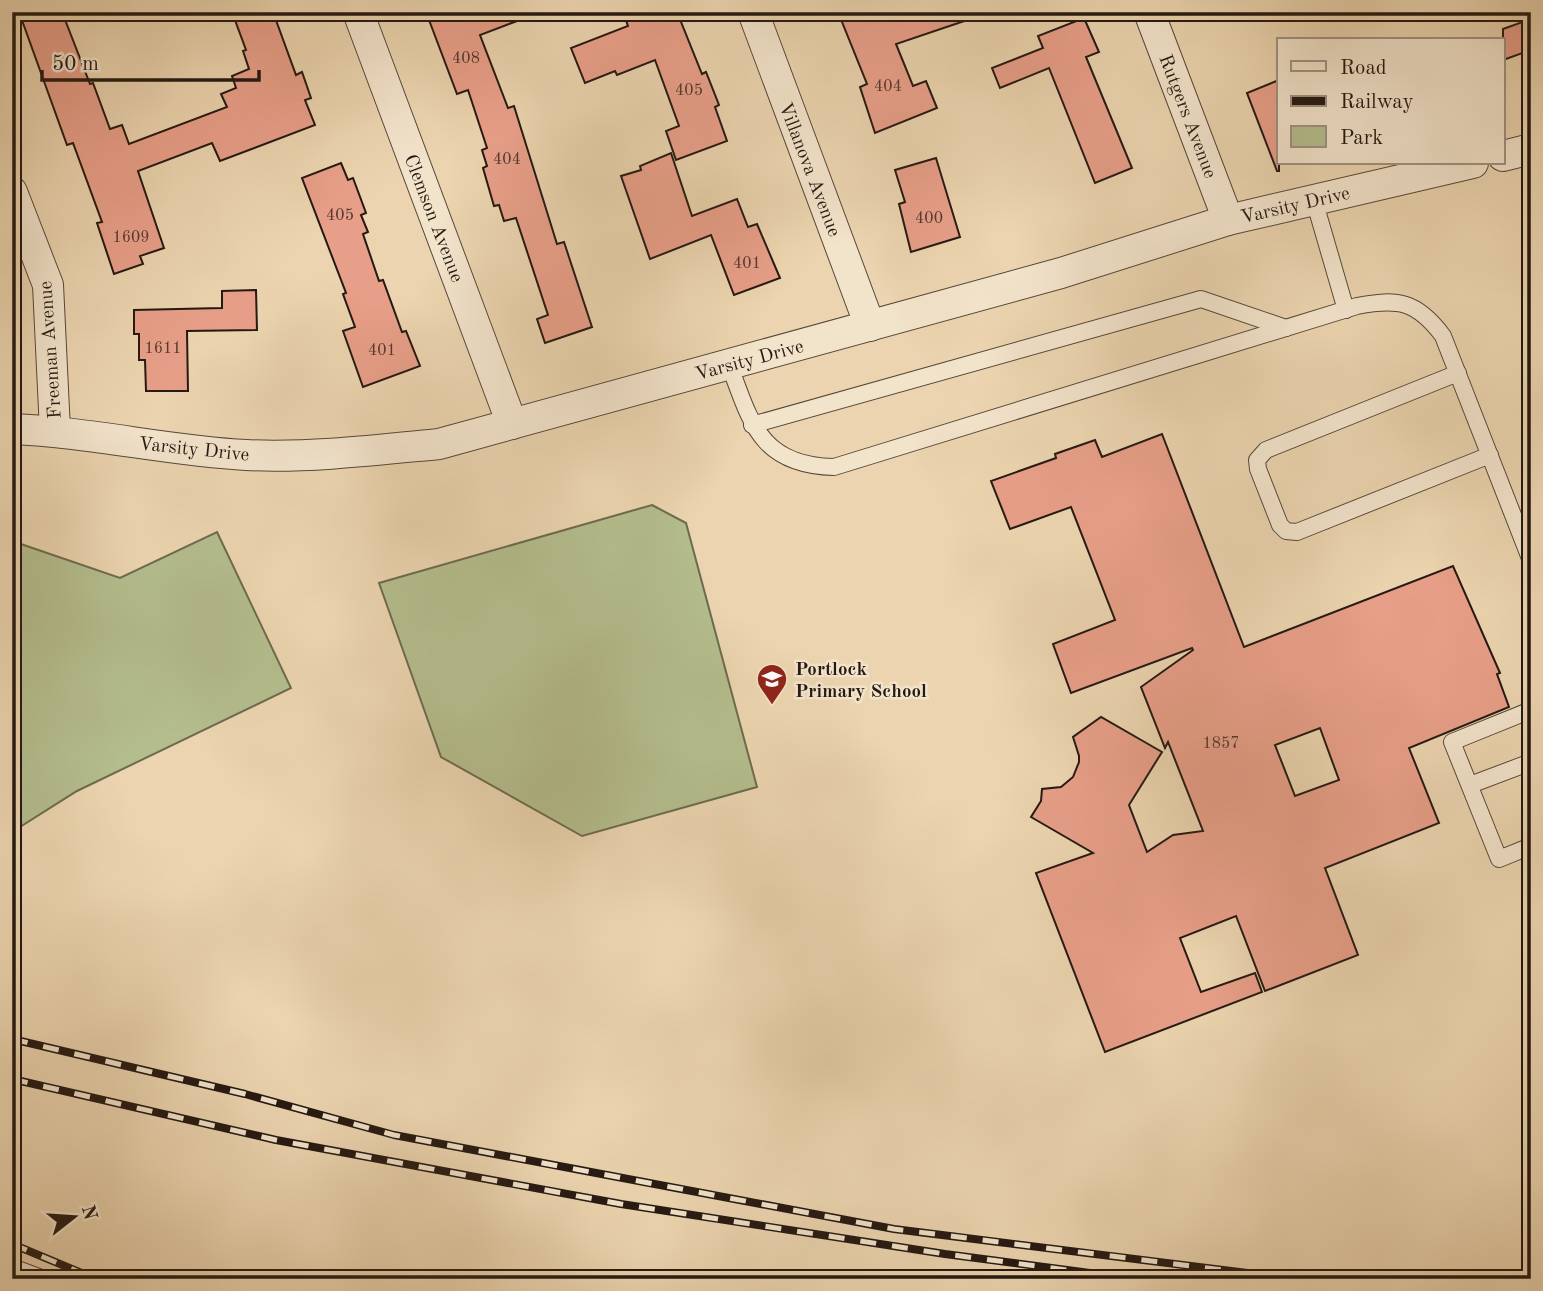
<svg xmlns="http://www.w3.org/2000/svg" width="1543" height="1291" font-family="'Old Standard TT',serif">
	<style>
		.green { fill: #b4bd8d; stroke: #6c6b50; stroke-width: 2 }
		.building { fill: #e89f89; stroke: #251912; stroke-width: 2; fill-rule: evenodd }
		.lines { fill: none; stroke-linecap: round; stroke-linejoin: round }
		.lane-casing { stroke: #564839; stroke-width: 18 }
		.street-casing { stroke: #564839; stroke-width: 32 }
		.lane { stroke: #f2e3cb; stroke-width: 16 }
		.street { stroke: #f2e3cb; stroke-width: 30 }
		.rail-casing { stroke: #251912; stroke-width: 8 }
		.rail { stroke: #f2e3cb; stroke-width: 5; stroke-dasharray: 16; stroke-linecap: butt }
		.labels { text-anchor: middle; stroke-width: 5; stroke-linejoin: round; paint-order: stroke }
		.number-label { font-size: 16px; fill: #563a30 }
		.street-label { font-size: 19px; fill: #251912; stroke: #f2e3cb }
		.poi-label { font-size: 19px; font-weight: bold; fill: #251912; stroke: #f2e3cb; text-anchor: start }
	</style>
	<rect width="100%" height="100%" fill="#ebd4af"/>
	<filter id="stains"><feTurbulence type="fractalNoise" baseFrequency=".00286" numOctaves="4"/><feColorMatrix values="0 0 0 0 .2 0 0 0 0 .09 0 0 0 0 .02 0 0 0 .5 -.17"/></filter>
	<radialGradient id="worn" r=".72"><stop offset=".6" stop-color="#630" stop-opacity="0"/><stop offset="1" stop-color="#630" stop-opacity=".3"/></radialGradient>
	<g class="green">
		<path d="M652,505L686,523L757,787L582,836L441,757L379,583Z"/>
		<path d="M217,532L291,688L77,791L12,832V541L120,578Z"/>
	</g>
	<g class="building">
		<path d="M19,12H62L90,84L93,83L110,129L122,125L129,144L227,107L221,94L236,88L232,76L249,69L243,51L246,50L232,12H273L296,75L302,72L311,98L305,100L315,125L220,161L212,143L138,171L164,248L140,256L143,264L114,274L97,223L102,222L73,143L67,145Z"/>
		<path d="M426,12H533V15L480,35L508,108L514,106L557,244L564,242L592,327L545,343L537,319L548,315L516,218L504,221L499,205L494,206L483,168L487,166L482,150L487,148L468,90L457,94Z"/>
		<path d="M623,12H677L702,74L706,72L719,105L715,107L727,141L676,160L666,131L679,126L655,60L617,75L615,71L585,83L571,48L628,26Z"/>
		<path d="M838,12H978L979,16L896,44L913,86L926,81L937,108L875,133L860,87L867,84Z"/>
		<path d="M1084,18L1099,52L1086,57L1132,168L1095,183L1049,68L1000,88L992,68L1043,48L1038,36Z"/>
		<path d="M1531,19V50L1503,60V29Z"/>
		<path d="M1279,80V171H1277L1247,93Z"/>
		<path d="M671,153L692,216L737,199L748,227L757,224L780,278L734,295L711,235L650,259L621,176L641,170L640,166Z"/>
		<path d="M936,158L960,237L911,252L899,204L905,202L895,170Z"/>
		<path d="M341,163L348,180L353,178L366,213L361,215L368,232L363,234L379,281L383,280L402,332L406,331L420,366L363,387L343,331L355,327L343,294L346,293L302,178Z"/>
		<path d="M256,290L257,330L187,331L188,391H146L145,360H139V334H134V310L222,308V291Z"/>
		<path d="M1162,434L1244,647L1453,566L1500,673L1497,674L1509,707L1409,748L1439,823L1325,868L1358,955L1265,991L1236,916L1180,938L1201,992L1255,973L1262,992L1105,1052L1036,873L1093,853L1031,817L1041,801L1042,789L1061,787L1073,777L1079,762V756L1073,737L1101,717L1162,752L1129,805L1147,852L1173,835L1203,831L1168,742L1165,748L1141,687L1193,650L1192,648L1071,693L1053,644L1115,620L1071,507L1010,529L991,481L1056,458L1055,454L1095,440L1102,457ZM1320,728L1339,780L1295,796L1275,745Z"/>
	</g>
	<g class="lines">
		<g class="lane-casing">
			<g id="lane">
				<path d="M1314,200L1346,310"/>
				<path d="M729,364C751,423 760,465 834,467L1357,306C1398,298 1417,301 1443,336L1531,561"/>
				<path d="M1458,373L1266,450L1257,460L1258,469L1280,525L1286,531L1297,532L1490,455"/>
				<path d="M752,425L1201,299L1286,328"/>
				<path d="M1531,710L1452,742L1499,859L1531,846"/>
				<path d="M1470,785L1531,762"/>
				<path d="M12,1267L44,1279"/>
			</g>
		</g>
		<g class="street-casing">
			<g id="street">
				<path d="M358,12L512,424"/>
				<path d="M753,12L870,326"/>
				<path d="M1149,12L1228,220"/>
				<path d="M1503,156L1531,149"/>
				<path d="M12,192L48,285L55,431"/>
				<path d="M12,429C91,432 168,451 246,455C309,458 377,450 439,444L1061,273L1228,220L1473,163"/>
			</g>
		</g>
		<use href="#lane" class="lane"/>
		<use href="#street" class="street"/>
		<g class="rail-casing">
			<g id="rail">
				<path d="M12,1039L245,1094L394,1135L894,1229L1296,1279"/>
				<path d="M12,1079L276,1140L621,1204L945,1254L1136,1279"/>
				<path d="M12,1244L96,1279"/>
			</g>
		</g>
		<use href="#rail" class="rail"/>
	</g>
	<defs>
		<g id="school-pin" transform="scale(1.575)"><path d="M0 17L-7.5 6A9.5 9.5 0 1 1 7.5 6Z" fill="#8f2418" stroke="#f2e3cb"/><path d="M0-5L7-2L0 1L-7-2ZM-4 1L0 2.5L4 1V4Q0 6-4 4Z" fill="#fff"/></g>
	</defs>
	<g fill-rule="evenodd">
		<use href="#school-pin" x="772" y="679"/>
	</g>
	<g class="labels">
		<g class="number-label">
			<text x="466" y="63">408</text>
			<text x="888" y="91">404</text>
			<text x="689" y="95">405</text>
			<text x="507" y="164">404</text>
			<text x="340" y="220">405</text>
			<text x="929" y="223">400</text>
			<text x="131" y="242">1609</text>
			<text x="747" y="268">401</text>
			<text x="163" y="353">1611</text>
			<text x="382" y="355">401</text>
			<text x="1221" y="748">1857</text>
		</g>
		<g class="street-label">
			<text transform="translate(1189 116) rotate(69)" y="7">Rutgers Avenue</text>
			<text transform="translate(811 169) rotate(69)" y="7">Villanova Avenue</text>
			<text transform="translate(1295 204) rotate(-13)" y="7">Varsity Drive</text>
			<text transform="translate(435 218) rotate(69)" y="7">Clemson Avenue</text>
			<text transform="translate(49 350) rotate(-94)" y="7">Freeman Avenue</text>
			<text transform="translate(749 359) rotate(-15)" y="7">Varsity Drive</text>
			<text transform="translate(194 448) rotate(6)" y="7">Varsity Drive</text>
		</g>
		<g class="poi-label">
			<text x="795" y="675">Portlock<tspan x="795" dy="22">Primary School</tspan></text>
		</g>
	</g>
	<rect width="1543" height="1291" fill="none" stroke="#ebd4af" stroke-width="42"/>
	<rect x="14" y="14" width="1515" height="1263" fill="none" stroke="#251912" stroke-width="3.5"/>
	<rect x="21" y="21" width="1501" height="1249" fill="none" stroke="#251912" stroke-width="2"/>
	<rect x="1277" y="38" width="228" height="126" fill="#f2e3cb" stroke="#a09281" stroke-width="2"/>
	<rect x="1291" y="61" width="35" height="10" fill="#f2e3cb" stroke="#a09281" stroke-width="2"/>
	<text x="1340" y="74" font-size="21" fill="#251912">Road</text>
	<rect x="1291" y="96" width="35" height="10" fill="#251912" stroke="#a09281" stroke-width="2"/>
	<text x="1340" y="108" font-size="21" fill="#251912">Railway</text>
	<rect x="1291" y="126" width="35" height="21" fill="#b4bd8d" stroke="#a09281" stroke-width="2"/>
	<text x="1340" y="144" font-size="21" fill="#251912">Park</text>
	<g transform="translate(74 1217) rotate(73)" stroke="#f2e3cb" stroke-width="5" paint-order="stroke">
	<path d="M0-5L12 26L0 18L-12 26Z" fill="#251912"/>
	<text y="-10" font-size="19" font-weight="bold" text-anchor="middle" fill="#251912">N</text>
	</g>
	<path d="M42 70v10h217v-10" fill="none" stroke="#251912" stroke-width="3.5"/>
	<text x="52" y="70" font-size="21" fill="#251912" stroke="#f2e3cb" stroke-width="5" paint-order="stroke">50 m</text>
	<rect width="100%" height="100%" filter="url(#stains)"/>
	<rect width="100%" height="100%" fill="url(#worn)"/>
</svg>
